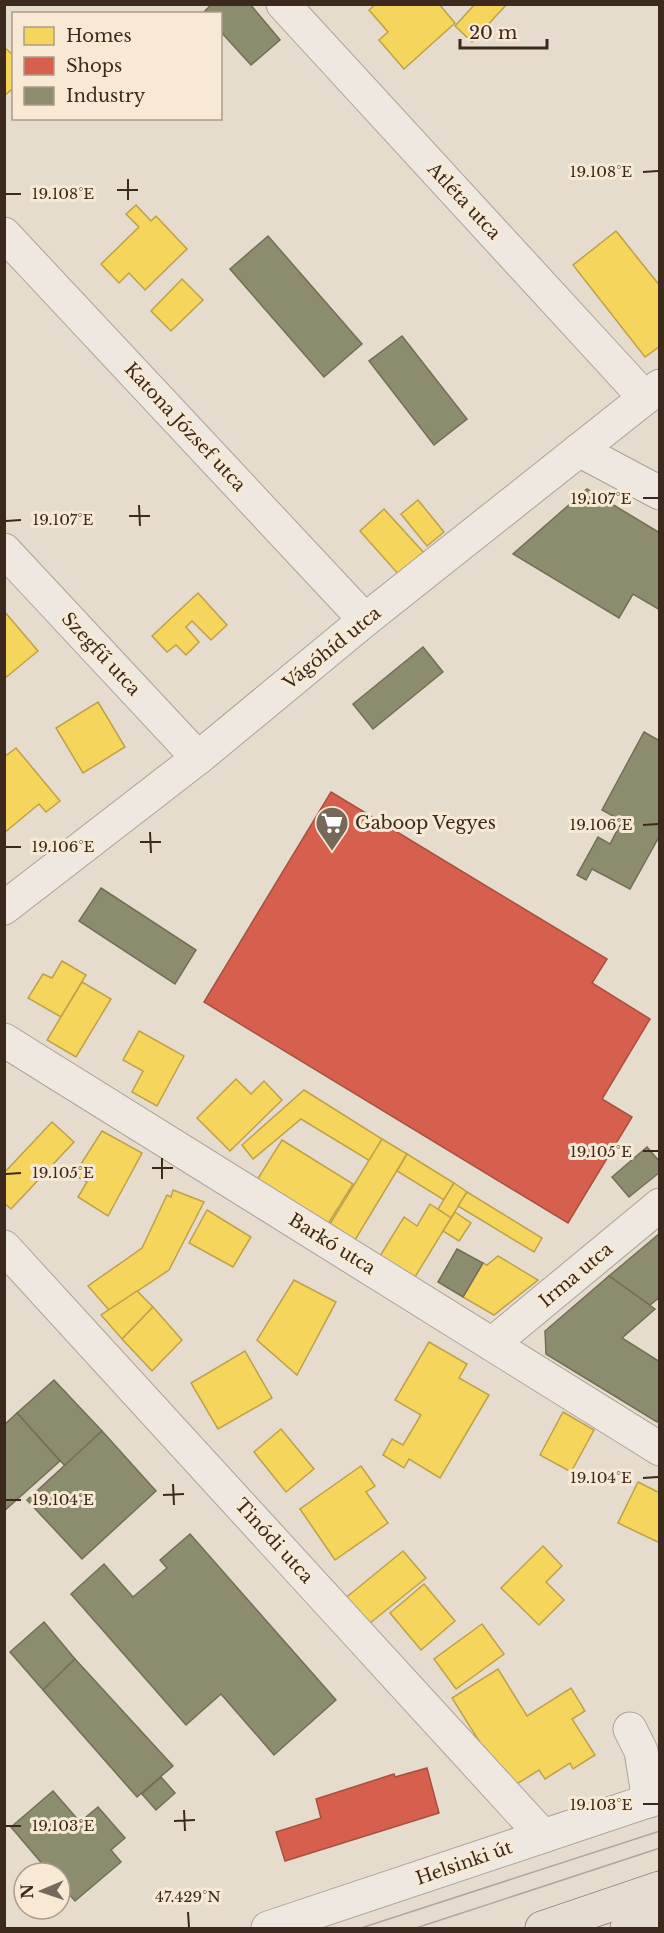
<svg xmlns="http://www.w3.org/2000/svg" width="664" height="1933" font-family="'Libre Baskerville',serif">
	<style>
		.homes { fill: #f6d55c; stroke: #bea149; stroke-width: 1.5 }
		.shops { fill: #d6604d; stroke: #a8503f; stroke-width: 1.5 }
		.industry { fill: #8c8c6e; stroke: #746e56; stroke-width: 1.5 }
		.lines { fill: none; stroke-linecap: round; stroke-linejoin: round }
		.minor-tunnel { stroke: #c4b8ab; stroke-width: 33; stroke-dasharray: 33 16; stroke-linecap: butt }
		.minor-casing { stroke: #aca197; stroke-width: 35 }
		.major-casing { stroke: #91877e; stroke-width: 35 }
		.minor { stroke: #eee8e0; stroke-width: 33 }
		.major { stroke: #e6ddd1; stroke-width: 33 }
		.tram { stroke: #aea7a0; stroke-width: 1.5 }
		.ticks { fill: none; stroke: #3b291e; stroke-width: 2 }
		.labels { text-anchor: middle; stroke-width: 6; stroke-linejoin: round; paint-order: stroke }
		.street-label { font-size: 18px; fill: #3b291e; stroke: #f7e9d4 }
		.poi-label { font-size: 18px; fill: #3b291e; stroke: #f7e9d4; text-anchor: start }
		.ticks-label { font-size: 15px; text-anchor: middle; fill: #3b291e; stroke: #f7e9d4; stroke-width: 6; stroke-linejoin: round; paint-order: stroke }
	</style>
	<rect width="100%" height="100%" fill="#e6dcce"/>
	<g class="homes">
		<path d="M376,4H439L455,23L404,69L379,40L388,32L369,10Z"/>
		<path d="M475,4H507L472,42L455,26Z"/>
		<path d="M4,47L14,56V93L11,90L4,96Z"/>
		<path d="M136,205L151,221L156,216L187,249L145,290L129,273L119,283L101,264L139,227L126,214Z"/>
		<path d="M616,231L660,286V346L645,357L573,265Z"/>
		<path d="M182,279L203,300L171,331L151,311Z"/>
		<path d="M418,500L444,532L427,546L401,514Z"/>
		<path d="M384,509L425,554L400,576L360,531Z"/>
		<path d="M198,593L227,625L211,640L192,621L186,627L199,642L186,655L176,645L167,652L152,636Z"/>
		<path d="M4,611L38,651L4,679Z"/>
		<path d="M98,702L125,747L83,773L56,728Z"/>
		<path d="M16,748L60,801L46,812L39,804L4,833V757Z"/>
		<path d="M62,961L86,975L61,1017L28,998L43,974L52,978Z"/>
		<path d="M82,982L111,999L76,1057L47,1040Z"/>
		<path d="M139,1031L184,1056L157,1106L132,1092L143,1071L123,1060Z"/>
		<path d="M236,1079L251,1094L264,1081L282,1100L230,1151L197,1118Z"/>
		<path d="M304,1090L382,1139L370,1161L301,1119L253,1159L242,1145Z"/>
		<path d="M52,1122L74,1142L11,1209L4,1203V1173Z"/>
		<path d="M102,1131L142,1153L108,1216L78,1197L87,1182L74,1175Z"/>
		<path d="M382,1139L407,1154L355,1240L330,1224Z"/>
		<path d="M282,1140L353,1184L328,1224L257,1180Z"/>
		<path d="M407,1154L454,1183L444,1200L397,1171Z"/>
		<path d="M454,1183L467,1192L451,1218L438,1209Z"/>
		<path d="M173,1190L204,1202L169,1270L109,1310L88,1286L142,1248L167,1195L171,1197Z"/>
		<path d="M467,1192L542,1238L534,1252L458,1206Z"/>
		<path d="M430,1204L451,1218L415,1277L380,1256L404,1217L417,1226Z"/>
		<path d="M207,1210L251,1237L233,1267L189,1243Z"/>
		<path d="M455,1212L471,1223L459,1241L443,1231Z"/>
		<path d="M498,1256L538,1280L494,1315L463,1297L483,1263L487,1265Z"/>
		<path d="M294,1280L336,1302L297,1375L257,1340Z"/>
		<path d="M137,1291L153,1307L122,1339L101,1315Z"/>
		<path d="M153,1307L182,1340L152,1371L122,1339Z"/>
		<path d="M429,1342L467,1364L459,1378L489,1395L440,1478L409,1459L404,1468L383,1455L392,1439L403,1445L421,1415L395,1400Z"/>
		<path d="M245,1351L272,1398L218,1429L191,1383Z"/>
		<path d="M563,1412L594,1430L571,1472L540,1455Z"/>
		<path d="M281,1429L314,1469L286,1492L254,1452Z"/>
		<path d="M361,1466L375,1486L366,1492L388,1523L335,1560L300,1509Z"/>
		<path d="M638,1482L660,1493V1543L618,1523Z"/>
		<path d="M543,1546L562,1566L546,1582L564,1600L539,1625L501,1588Z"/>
		<path d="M403,1551L426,1578L365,1627L343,1600Z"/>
		<path d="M424,1584L455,1621L421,1650L390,1613Z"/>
		<path d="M482,1624L504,1654L456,1689L434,1659Z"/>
		<path d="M498,1669L527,1716L571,1688L585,1711L572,1719L595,1755L573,1769L570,1763L545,1779L539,1770L509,1789L452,1698Z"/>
	</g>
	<g class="shops">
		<path d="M331,792L607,959L592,983L650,1019L602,1099L632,1117L568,1223L204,1002Z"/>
		<path d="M427,1768L439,1813L285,1861L276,1832L321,1818L316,1799L394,1774L395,1777Z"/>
	</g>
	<g class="industry">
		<path d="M212,4H250L280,40L251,65L220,31V14L204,12Z"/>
		<path d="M268,236L362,344L324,377L230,269Z"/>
		<path d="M402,336L467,419L434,445L369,361Z"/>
		<path d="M587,489L660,533V610L633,594L619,618L513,554Z"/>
		<path d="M423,647L443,672L373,729L353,704Z"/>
		<path d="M644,732L660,741V835L630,889L592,869L586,880L577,875L598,837L610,844L622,821L602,810Z"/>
		<path d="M101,888L196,950L175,984L79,921Z"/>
		<path d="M647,1147L660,1162V1172L629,1197L612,1177Z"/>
		<path d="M660,1233V1297L650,1305L609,1276Z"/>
		<path d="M457,1249L483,1263L463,1297L438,1282Z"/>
		<path d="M609,1276L655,1309L622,1338L660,1362V1418L657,1422L546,1354L545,1331Z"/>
		<path d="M54,1380L102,1431L65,1466L17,1413Z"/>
		<path d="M17,1413L60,1461L4,1511V1425Z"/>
		<path d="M102,1431L156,1491L82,1559L27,1500Z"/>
		<path d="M190,1534L336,1700L274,1755L221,1694L186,1725L71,1594L104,1564L133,1597L167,1568L160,1560Z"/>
		<path d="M44,1622L75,1659L43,1690L10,1652Z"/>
		<path d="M75,1659L173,1766L137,1797L43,1690Z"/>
		<path d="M161,1777L175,1793L156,1810L142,1794Z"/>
		<path d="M53,1791L80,1822L98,1807L125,1838L111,1850L121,1862L75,1901L60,1884V1873H50L11,1827Z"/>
	</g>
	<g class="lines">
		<path class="minor-tunnel" d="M659,1231H660"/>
		<g class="minor-casing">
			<g id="minor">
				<path d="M283,4L645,398"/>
				<path d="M4,234L365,620"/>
				<path d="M579,450L660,493"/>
				<path d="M4,550L198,758"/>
				<path d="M4,908L198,758L365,620L660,386"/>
				<path d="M4,1040L660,1449"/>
				<path d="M4,1247L543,1836"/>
				<path d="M492,1344L660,1205"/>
				<path d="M630,1729L641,1751L649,1801"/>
				<path d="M268,1928L660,1797"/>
			</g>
		</g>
		<g class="major-casing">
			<g id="major">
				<path d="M542,1928L660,1888"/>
				<path d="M627,1928L660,1917"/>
			</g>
		</g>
		<use href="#minor" class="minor"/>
		<use href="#major" class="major"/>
		<g class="tram">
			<path d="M361,1928L660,1831"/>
			<path d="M416,1928L660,1848"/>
		</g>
	</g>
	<path class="ticks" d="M643,172L658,171M128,179V200M117,190H138M6,194H21M643,498H658M139,505L140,526M129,516H150M6,521L21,520M643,825L658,824M150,832L151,853M140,842H161M6,847H21M643,1151H658M162,1158V1179M152,1168H173M6,1174L21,1173M643,1478L658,1477M173,1484L174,1505M163,1495L184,1494M6,1500H21M643,1804H658M184,1810L185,1831M174,1821L195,1820M6,1826H21M188,1912L189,1927"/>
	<defs>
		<g id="supermarket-pin" transform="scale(1.725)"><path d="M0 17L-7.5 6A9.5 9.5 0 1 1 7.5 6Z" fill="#77685c" stroke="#f7e9d4"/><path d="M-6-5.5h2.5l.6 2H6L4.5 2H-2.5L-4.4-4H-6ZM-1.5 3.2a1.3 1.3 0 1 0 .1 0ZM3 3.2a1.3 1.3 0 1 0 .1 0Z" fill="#fff"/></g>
	</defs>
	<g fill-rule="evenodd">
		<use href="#supermarket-pin" x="332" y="823"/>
	</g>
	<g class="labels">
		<g class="street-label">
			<text transform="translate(464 201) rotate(47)" y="6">Atléta utca</text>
			<text transform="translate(185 427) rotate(47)" y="6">Katona József utca</text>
			<text transform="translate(332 648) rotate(-39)" y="6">Vágóhíd utca</text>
			<text transform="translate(101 654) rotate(47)" y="6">Szegfű utca</text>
			<text transform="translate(332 1244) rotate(32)" y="6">Barkó utca</text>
			<text transform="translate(576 1275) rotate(-40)" y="6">Irma utca</text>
			<text transform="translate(274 1541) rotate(48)" y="6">Tinódi utca</text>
			<text transform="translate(464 1863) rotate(-19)" y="6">Helsinki út</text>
		</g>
		<g class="poi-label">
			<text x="355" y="829">Gaboop Vegyes</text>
		</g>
	</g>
	<g class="ticks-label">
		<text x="601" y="177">19.108°E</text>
		<text x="63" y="199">19.108°E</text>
		<text x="601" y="504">19.107°E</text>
		<text x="63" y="525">19.107°E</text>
		<text x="601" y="830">19.106°E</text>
		<text x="63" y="852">19.106°E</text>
		<text x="601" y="1157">19.105°E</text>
		<text x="63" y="1178">19.105°E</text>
		<text x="601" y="1483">19.104°E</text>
		<text x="63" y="1505">19.104°E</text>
		<text x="601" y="1810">19.103°E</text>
		<text x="63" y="1831">19.103°E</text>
		<text x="188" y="1902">47.429°N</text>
	</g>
	<rect width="664" height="1933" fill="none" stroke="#3b291e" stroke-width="12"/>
	<rect x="12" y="12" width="210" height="108" fill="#f7e9d4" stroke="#ac9c8b" stroke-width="1.5"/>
	<rect x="24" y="27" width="30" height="18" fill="#f6d55c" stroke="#ac9c8b" stroke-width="1.5"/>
	<text x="66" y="42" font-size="18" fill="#3b291e">Homes</text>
	<rect x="24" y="57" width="30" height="18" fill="#d6604d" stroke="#ac9c8b" stroke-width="1.5"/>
	<text x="66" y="72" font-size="18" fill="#3b291e">Shops</text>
	<rect x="24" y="87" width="30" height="18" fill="#8c8c6e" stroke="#ac9c8b" stroke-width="1.5"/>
	<text x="66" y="102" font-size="18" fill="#3b291e">Industry</text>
	<g transform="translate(42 1891) rotate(268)"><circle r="28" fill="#f7e9d4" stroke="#ac9c8b" stroke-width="1.5"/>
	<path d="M0-4.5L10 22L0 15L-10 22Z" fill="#77685c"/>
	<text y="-9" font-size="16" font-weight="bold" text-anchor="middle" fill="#3b291e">N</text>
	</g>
	<path d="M460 39v9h87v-9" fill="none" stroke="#3b291e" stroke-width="3"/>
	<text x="469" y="39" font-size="18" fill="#3b291e" stroke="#f7e9d4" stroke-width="4.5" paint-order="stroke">20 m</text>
</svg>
